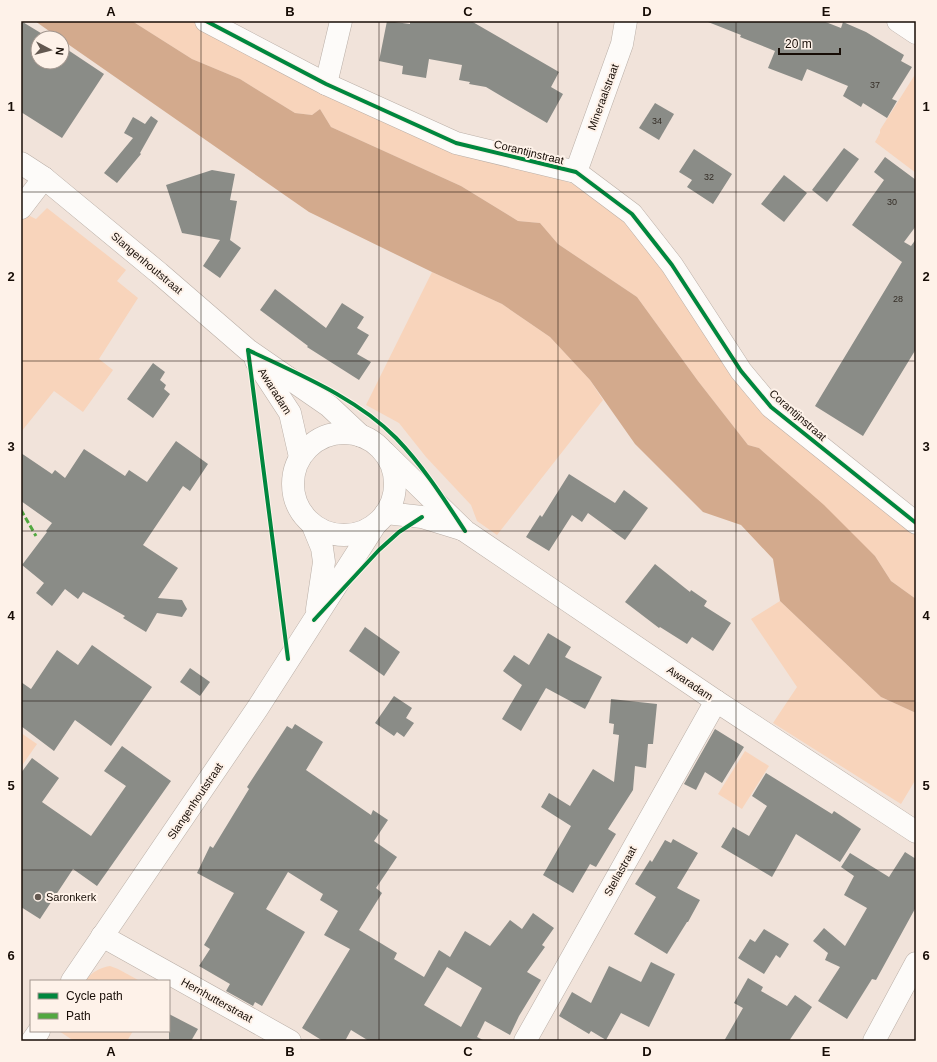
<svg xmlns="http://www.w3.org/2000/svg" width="937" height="1062" font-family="Helvetica,sans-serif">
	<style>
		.green { fill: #f8d4bb }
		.water { fill: #d3aa8d }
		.building { fill: #8a8c87; fill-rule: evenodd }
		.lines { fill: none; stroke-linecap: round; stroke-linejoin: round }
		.minor-casing { stroke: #baafa7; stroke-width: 23 }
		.major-casing { stroke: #baafa7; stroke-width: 23 }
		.minor { stroke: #fdfbf9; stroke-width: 22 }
		.major { stroke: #fdfbf9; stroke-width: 22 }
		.quiet { stroke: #52a840; stroke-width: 3; stroke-dasharray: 6 3; stroke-linecap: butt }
		.cycleway-casing { stroke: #fef2e9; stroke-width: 6 }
		.cycleway { stroke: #00873e; stroke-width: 4 }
		.grid { fill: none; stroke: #170d06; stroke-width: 1; stroke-opacity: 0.55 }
		.poi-dot { fill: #635850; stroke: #fef2e9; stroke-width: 1.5 }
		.labels { text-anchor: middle; stroke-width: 4; stroke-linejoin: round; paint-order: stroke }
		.number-label { font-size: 9px; fill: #342d26 }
		.street-label { font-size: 11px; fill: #170d06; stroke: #fef2e9 }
		.poi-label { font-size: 11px; fill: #170d06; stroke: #fef2e9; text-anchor: start }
		.neatline { fill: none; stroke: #170d06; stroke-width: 1.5 }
		.grid-label { font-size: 13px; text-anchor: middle; font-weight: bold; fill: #170d06 }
	</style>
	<rect width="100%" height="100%" fill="#f1e3da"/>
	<g class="green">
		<path d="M132,21H192L237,45L527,168L576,185L611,208L647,245L723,361L916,531V599L891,581L875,556L759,448L748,445L698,381L637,297L558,244L540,223L518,221L461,186L331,127L320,109L312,115L295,113L240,79L192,59Z"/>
		<path d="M916,73V173L875,142L880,133V130Z"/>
		<path d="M47,208L126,270L117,281L138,298L99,359L113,370L83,412L54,391L21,432V221L26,214L36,219Z"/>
		<path d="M432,272L502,304L550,337L590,380L603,400L497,535L477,521L471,505L426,457L399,423L366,405Z"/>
		<path d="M780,601L881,697L916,713V779L901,804L773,723L797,687L751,619Z"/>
		<path d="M21,733L37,744L21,767Z"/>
		<path d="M745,751L769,766L742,809L718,794Z"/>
		<path d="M110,966L118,969L140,981H85C92,972 99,968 110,966Z"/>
		<path d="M59,1031H133L127,1041H74Z"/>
	</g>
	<path class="water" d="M35,21H132L192,59L240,79L295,113L312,115L320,109L331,127L461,186L518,221L540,223L558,244L637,297L698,381L748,445L759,448L824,505L875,556L891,581L916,599V713L881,697L780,601L773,559L741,525L703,512L635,444L590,380L550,337L502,304L432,272L309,212L62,40V38H59Z"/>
	<g class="building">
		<path d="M21,21L49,38H38V62H62V46L104,74L62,138L21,112Z"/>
		<path d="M387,21L410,24V21H471L559,72L551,87L563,94L547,123L486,87L469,84L470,82L459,80L462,65L429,59L426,78L402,74L403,66L379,61Z"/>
		<path d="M709,21H823L841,28L843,22L866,32L904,55L901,61L912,67L892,99L897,101L887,118L863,103L861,107L843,96L848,86L807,69L802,81L768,68L775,51L740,37L741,35L708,22Z"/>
		<path d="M655,103L674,114L659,140L639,128Z"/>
		<path d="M151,116L158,121L140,153L141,154L117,183L104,173L133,138L124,133L133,117L145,124Z"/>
		<path d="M844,148L859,159L827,202L812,190Z"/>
		<path d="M694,149L732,174L713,204L687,187L692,180L679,172Z"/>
		<path d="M885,157L916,180V226L904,242L911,246L916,239V349L863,436L815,406L902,262L852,225L884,180L874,172Z"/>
		<path d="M212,170L235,174L230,200L237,201L230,240L241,248L220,278L203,266L220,240L182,233L166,185Z"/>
		<path d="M784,175L807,193L784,222L761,204Z"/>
		<path d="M275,289L326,328L342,303L364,317L357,328L369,335L357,354L371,362L359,380L307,347L308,346L260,310Z"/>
		<path d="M153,363L165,372L160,380L166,385L164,389L170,394L153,418L127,399Z"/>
		<path d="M176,441L208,464L190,491L183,486L143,545L178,568L158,598L182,600L187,609L182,617L157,613L146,632L123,618L125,616L83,592L78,599L65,589L52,606L36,593L44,583L22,565L47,532L46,531L52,523L21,501V453L52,474L55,470L65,478L84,449L125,476L129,470L147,482Z"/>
		<path d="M569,474L615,503L624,490L648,508L625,540L588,513L582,522L572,515L549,551L526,537L540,515L542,517Z"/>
		<path d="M655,564L690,592L691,590L707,601L704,606L731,623L713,651L692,637L687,644L660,627L659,628L625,602Z"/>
		<path d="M365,627L400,652L384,676L349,651Z"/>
		<path d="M548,633L571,647L565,657L602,677L585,709L546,688L521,731L502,719L522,685L503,671L514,655L529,665Z"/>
		<path d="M92,645L152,687L111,746L75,720L54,751L21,726V682L31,689L57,650L78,665Z"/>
		<path d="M190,668L210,682L200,696L180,682Z"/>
		<path d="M394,696L412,708L406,718L414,723L404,737L397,732L394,736L375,723Z"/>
		<path d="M611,699L657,704L653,744H648L646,768L635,766L633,790L608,829L616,834L596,867L590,864L573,893L543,875L571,826L541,807L549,793L570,806L593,769L614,782L619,735L613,734L614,724L609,723Z"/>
		<path d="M295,724L323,742L306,770L371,815L373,810L388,820L374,841L397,857L376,888L382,893L359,930L397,953L394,959L424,977L439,950L450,957L465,931L490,946L510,920L522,929L533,913L554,928L542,945L545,947L527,972L541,980L519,1016L510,1035L485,1021L477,1037L485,1041H369L351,1030L345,1041H323L302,1028L350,949L324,935L338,911L320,900L323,894L288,872L266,909L305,932L262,1006L255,1002L253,1006L226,991L230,984L199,966L210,949L204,945L234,893L197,873L210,846L213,848L249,789L247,787L287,726L292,729ZM447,967L482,988L461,1027L424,1005Z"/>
		<path d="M715,729L744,747L722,783L705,772L696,790L684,784Z"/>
		<path d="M122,746L171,781L97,886L73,869L40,919L21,907V773L32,758L59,778L42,802L91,836L126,786L104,771Z"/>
		<path d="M766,773L832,814L834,811L861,829L840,862L796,834L772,877L721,847L733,827L749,836L767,806L752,796Z"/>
		<path d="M673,839L698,853L677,888L700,900L688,922H687L667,954L634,934L656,897L635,884L650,860L652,862L665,840L671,843Z"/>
		<path d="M905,852L916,859V907L876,980L872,979L847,1019L818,1001L840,967L825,960L828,953L813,941L824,928L845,946L867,908L844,895L854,876L841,867L850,853L889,877Z"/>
		<path d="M764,929L789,944L780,958L776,955L764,974L738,958L750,939L755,942Z"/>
		<path d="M651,962L675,974L649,1027L621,1013L606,1040L591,1031L589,1034L559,1016L572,992L591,1003L609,966L641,982Z"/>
		<path d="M748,978L763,987L761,991L787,1006L795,995L812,1007L789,1041H724L743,1008L734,1003Z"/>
		<path d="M169,1014L198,1029L191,1041H169Z"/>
	</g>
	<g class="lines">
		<g class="minor-casing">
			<g id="minor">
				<path d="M206,21L326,84L456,143L576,172L632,214L672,265L741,371L771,407L916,523"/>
				<path d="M898,21L916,33"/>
				<path d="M326,84L341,21"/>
				<path d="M576,172L622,44L626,21"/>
				<path d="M21,208L44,178"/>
				<path d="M385,453L465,531L716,701L916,832"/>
				<path d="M386,513L422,517L461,529"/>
				<path d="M102,936L290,1041"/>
				<path d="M525,1041L716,701"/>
				<path d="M874,1041L916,963"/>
			</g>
		</g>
		<g class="major-casing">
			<g id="major">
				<path d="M21,163L44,178L159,273L248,350L329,406L361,436"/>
				<path d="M256,361L290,413L300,457"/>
				<circle cx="344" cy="484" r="51"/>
				<path d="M313,526L322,548L324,562L317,609"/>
				<path d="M72,981L257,709L375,525"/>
				<path d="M32,1041L39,1031"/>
			</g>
		</g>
		<use href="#minor" class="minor"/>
		<use href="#major" class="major"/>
		<path class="quiet" d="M21,510L36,536"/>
		<g class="cycleway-casing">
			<g id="cycleway">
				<path d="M206,21L326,84L456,143L576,172L632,214L672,265L741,371L771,407L916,523"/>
				<path d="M248,350L288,659"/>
				<path d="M248,350C298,374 357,398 396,438C423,466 444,499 465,531"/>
				<path d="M314,620L379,550L399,532L422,517"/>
			</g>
		</g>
		<use href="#cycleway" class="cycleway"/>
	</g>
	<path class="grid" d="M201,21V1041M379,21V1041M558,21V1041M736,21V1041M21,192H916M21,361H916M21,531H916M21,701H916M21,870H916"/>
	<circle class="poi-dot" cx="38" cy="897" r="4"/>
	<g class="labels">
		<g class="number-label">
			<text x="875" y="88">37</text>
			<text x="657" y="124">34</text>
			<text x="709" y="180">32</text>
			<text x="892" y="205">30</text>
			<text x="898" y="302">28</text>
		</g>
		<g class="street-label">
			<text transform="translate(603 97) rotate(-70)" y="4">Mineraalstraat</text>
			<text transform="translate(529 152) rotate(14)" y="4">Corantijnstraat</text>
			<text transform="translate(147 263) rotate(40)" y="4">Slangenhoutstraat</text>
			<text transform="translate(275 391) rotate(58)" y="4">Awaradam</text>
			<text transform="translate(798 415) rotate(41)" y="4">Corantijnstraat</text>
			<text transform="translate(690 683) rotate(34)" y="4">Awaradam</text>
			<text transform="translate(195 801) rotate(-56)" y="4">Slangenhoutstraat</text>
			<text transform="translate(620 871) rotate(-61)" y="4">Stellastraat</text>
			<text transform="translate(217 1000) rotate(29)" y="4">Hernhutterstraat</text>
		</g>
		<g class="poi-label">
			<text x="46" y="901">Saronkerk</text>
		</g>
	</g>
	<rect width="937" height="1062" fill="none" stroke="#fef2e9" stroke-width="44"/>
	<rect x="30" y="980" width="140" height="52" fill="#fef2e9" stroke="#a2968e"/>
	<rect x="38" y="993" width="20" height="6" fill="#00873e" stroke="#a2968e"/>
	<text x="66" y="1000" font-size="12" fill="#170d06">Cycle path</text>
	<rect x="38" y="1013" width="20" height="6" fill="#52a840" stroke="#a2968e"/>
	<text x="66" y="1020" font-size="12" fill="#170d06">Path</text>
	<g transform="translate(50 50) rotate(97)"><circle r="19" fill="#fef2e9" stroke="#a2968e"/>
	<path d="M0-3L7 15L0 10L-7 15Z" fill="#635850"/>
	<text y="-6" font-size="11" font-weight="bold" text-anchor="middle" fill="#170d06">N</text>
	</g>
	<path d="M779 48v6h61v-6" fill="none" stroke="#170d06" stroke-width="2"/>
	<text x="785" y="48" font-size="12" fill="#170d06" stroke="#fef2e9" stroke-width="3" paint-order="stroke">20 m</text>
	<rect x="22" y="22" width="893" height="1018" class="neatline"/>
	<g class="grid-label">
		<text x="111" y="16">A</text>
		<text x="290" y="16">B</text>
		<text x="468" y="16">C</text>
		<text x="647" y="16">D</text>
		<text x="826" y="16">E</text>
		<text x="11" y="111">1</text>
		<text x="926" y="111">1</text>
		<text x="11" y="281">2</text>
		<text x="926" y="281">2</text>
		<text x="11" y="451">3</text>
		<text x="926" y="451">3</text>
		<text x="11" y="620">4</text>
		<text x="926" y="620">4</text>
		<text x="11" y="790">5</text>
		<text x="926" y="790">5</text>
		<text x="11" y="960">6</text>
		<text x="926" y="960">6</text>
		<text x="111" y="1056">A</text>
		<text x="290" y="1056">B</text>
		<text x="468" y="1056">C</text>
		<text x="647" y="1056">D</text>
		<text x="826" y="1056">E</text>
	</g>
</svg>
